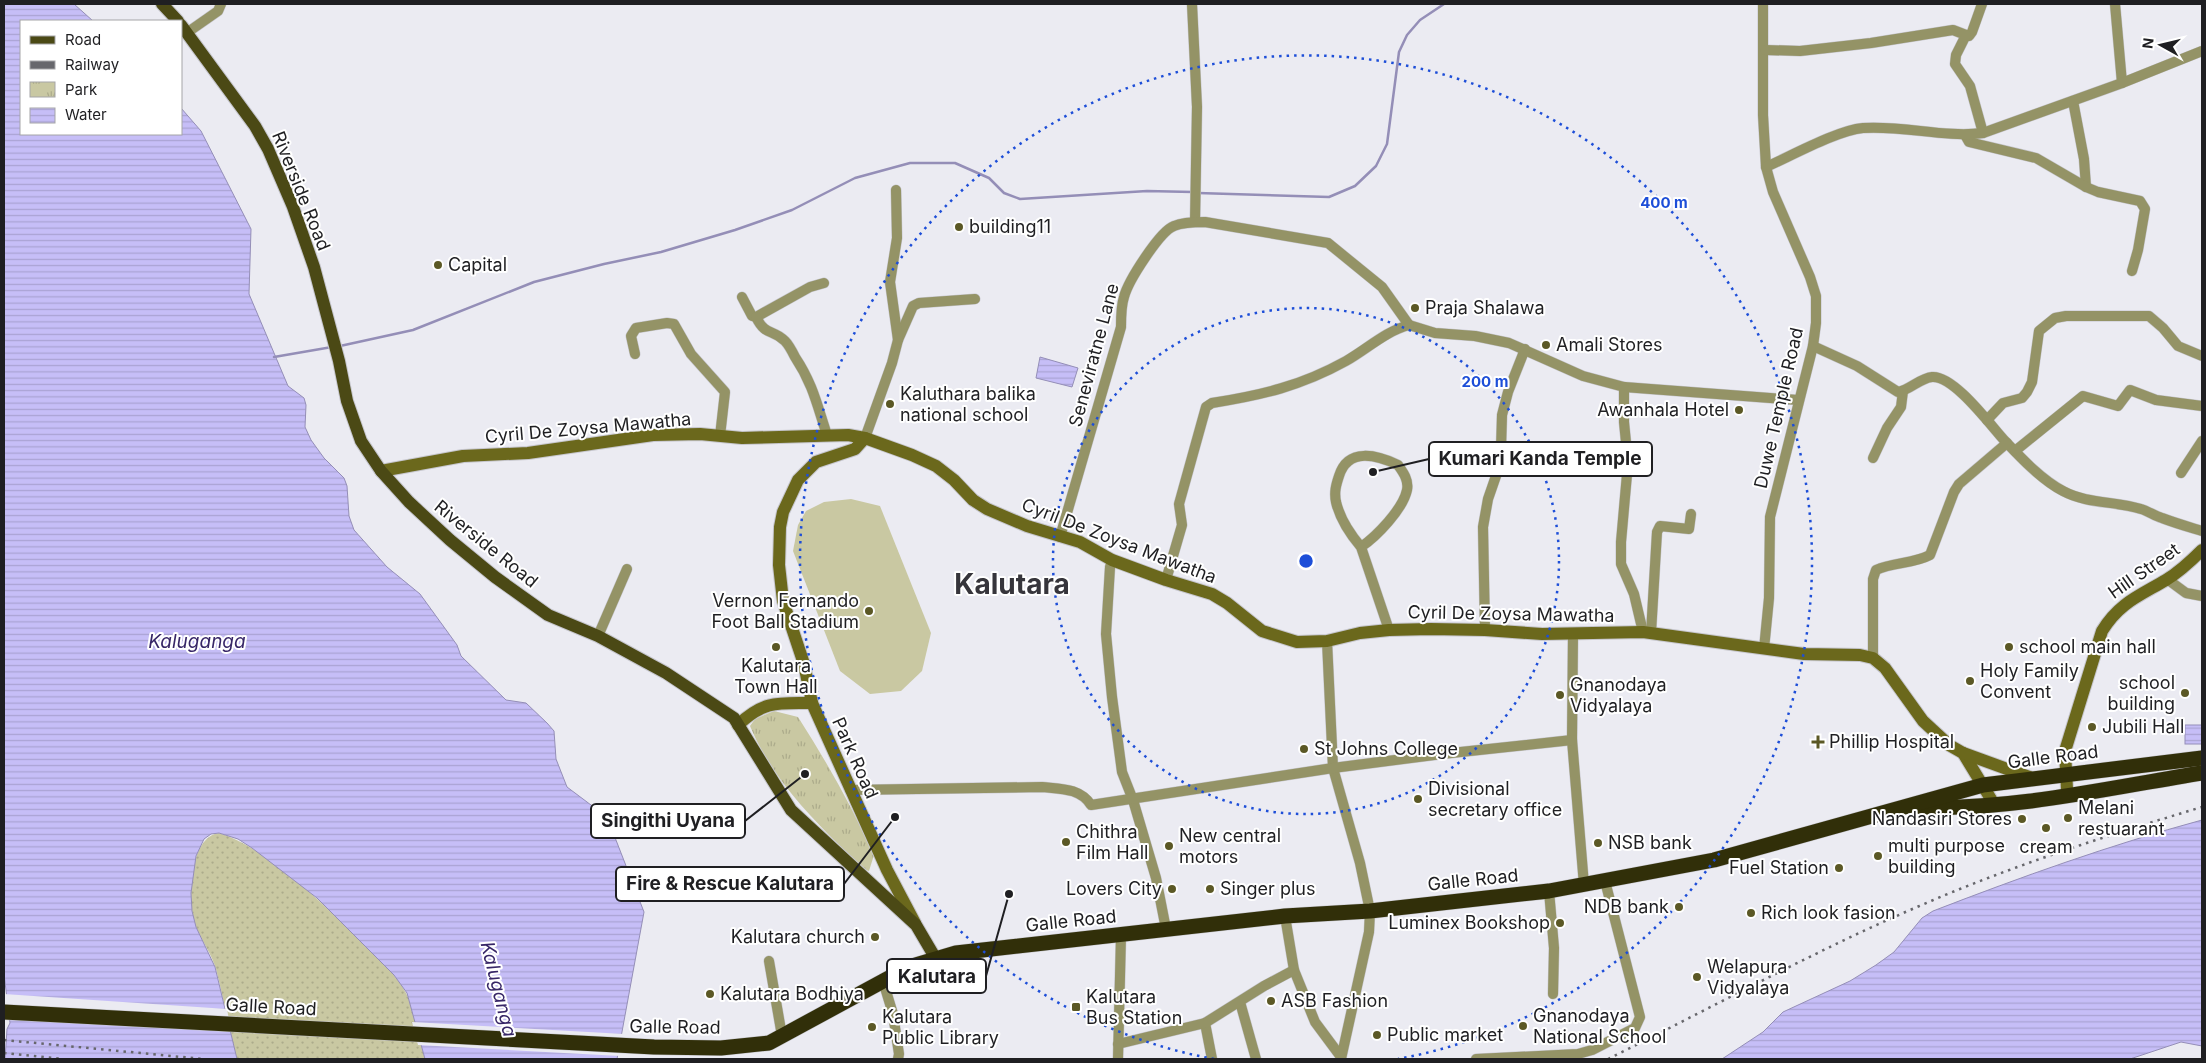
<svg xmlns="http://www.w3.org/2000/svg" width="2206" height="1063" font-family="Inter,sans-serif">
	<style>
		.grass { fill: url(#grass-dots) }
		.park { fill: url(#park-tufts) }
		.pitch { fill: #c9c8a2 }
		.water { fill: url(#water-rules); stroke: #948eb7 }
		.pier { fill: #ebebf2 }
		.lines { fill: none; stroke-linecap: round; stroke-linejoin: round }
		.stream { stroke: #948eb7; stroke-width: 2.5 }
		.street-casing { stroke: #c6c6cd; stroke-width: 11 }
		.secondary-casing { stroke: #c6c6cd; stroke-width: 14 }
		.primary-casing { stroke: #c6c6cd; stroke-width: 14 }
		.highway-casing { stroke: #c6c6cd; stroke-width: 16 }
		.street { stroke: #949366; stroke-width: 10 }
		.secondary { stroke: #6b681c; stroke-width: 12 }
		.primary { stroke: #4b4915; stroke-width: 12 }
		.highway { stroke: #312f09; stroke-width: 15 }
		.rail { stroke: #67676c; stroke-width: 2.5; stroke-dasharray: 2.5 5; stroke-linecap: butt }
		.ring { fill: none; stroke: #1d4ed8; stroke-width: 2.5; stroke-dasharray: 2.5 5 }
		.poi-dot { fill: #5b5825; stroke: #fff; stroke-width: 2 }
		.labels { text-anchor: middle; stroke-width: 4; stroke-linejoin: round; paint-order: stroke }
		.street-label { font-size: 18px; fill: #1f1f22; stroke: #fff }
		.poi-label { font-size: 18px; fill: #1f1f22; stroke: #fff; text-anchor: start }
		.water-label { font-size: 19px; font-style: italic; fill: #372667; stroke: #fff }
		.town-label { font-size: 28px; font-weight: bold; fill: #36353b; stroke: #fff }
		.centre { fill: #1d4ed8; stroke: #fff; stroke-width: 2.5 }
		.ring-label { font-size: 15px; text-anchor: middle; font-weight: bold; fill: #1d4ed8; stroke: #fff; stroke-width: 4; stroke-linejoin: round; paint-order: stroke }
		.leader { fill: none; stroke: #1f1f22; stroke-width: 2 }
		.callout-dot { fill: #1f1f22; stroke: #fff; stroke-width: 2 }
		.callout { fill: #fff; stroke: #1f1f22; stroke-width: 2 }
		.callout-label { font-size: 19px; text-anchor: middle; font-weight: bold; fill: #1f1f22 }
	</style>
	<defs>
		<pattern id="grass-dots" width="8" height="8" patternUnits="userSpaceOnUse" patternTransform="scale(1.25)"><rect width="8" height="8" fill="#c9c8a2"/><path d="M2 2h.1M6 6h.1" fill="none" stroke="#acab8b" stroke-width="1.8" stroke-linecap="round"/></pattern>
		<pattern id="park-tufts" width="24" height="20" patternUnits="userSpaceOnUse" patternTransform="scale(1.25)"><rect width="24" height="20" fill="#c9c8a2"/><path d="M3 7l-1-3M5 7V3M7 7l1-3M15 17l-1-3M17 17v-4M19 17l1-3" fill="none" stroke="#acab8b"/></pattern>
		<pattern id="water-rules" width="6" height="5" patternUnits="userSpaceOnUse" patternTransform="scale(1.25)"><rect width="6" height="5" fill="#c6bef7"/><path d="M0 2.5h6" fill="none" stroke="#aaa3d3"/></pattern>
	</defs>
	<rect width="100%" height="100%" fill="#ebebf2"/>
	<path class="grass" d="M219,833C272,850 327,908 366,947C380,961 397,975 406,993C415,1010 420,1040 425,1059H237C228,1030 224,999 216,969C212,955 202,941 196,927C187,904 188,837 219,833Z"/>
	<path class="park" d="M774,711L798,717C827,762 852,807 874,855L869,871C851,866 851,857 839,845C803,809 770,774 750,726L755,719Z"/>
	<path class="pitch" d="M851,499L880,506L931,633L922,671L901,691L870,694L840,671L793,551L798,525L806,511L824,502Z"/>
	<g class="water">
		<path d="M4,4H74L93,21H21V134H181V108L201,131L251,229L249,294L288,386L304,398L306,405L305,427L311,440L324,458L344,478L347,486L349,516L354,530L387,567L420,594L457,645L461,656L506,700L526,703L547,723L554,731L556,759L567,787L607,817L644,912L617,1059H425L407,993L394,975L317,898L252,848L238,839L219,833L211,834L204,839L196,856L191,893L192,911L196,927L215,967L237,1059H5L7,1029L10,1023L4,974Z"/>
		<path d="M1040,357L1078,368L1072,387L1036,378Z"/>
		<rect x="2185" y="725" width="17" height="19"/>
		<path d="M2202,820V1046L2181,1042L2130,1059H1722L1763,1032L1783,1012L1850,981L1876,965L1894,952L1922,918L1933,911C2021,877 2110,845 2202,820Z"/>
	</g>
	<g class="pier">
		<path d="M4,994L227,1009L231,1030L6,1015Z"/>
		<path d="M412,1022L624,1034L620,1056L418,1045Z"/>
	</g>
	<g class="lines">
		<g class="stream">
			<path d="M1198,193L1329,197L1355,186L1376,166L1387,144L1399,52L1407,35L1420,20L1444,4"/>
			<path d="M340,346L413,330L534,282L604,264L661,252L735,230L792,210L855,178L910,163H955L989,178L1004,193L1020,199L1147,191L1193,192"/>
			<path d="M274,357L332,347"/>
		</g>
		<g class="street-casing">
			<g id="street">
				<path d="M1192,4L1197,107L1195,222"/>
				<path d="M1763,4V115L1766,167L1773,192L1810,277L1816,296V323L1813,346L1770,517L1769,598L1764,649"/>
				<path d="M2115,4L2122,83"/>
				<path d="M188,32L218,11L221,4"/>
				<path d="M1966,35L1969,36L1972,32L1982,4"/>
				<path d="M1765,50L1800,51L1871,43L1953,30L1966,35L1956,55L1955,64L1970,86L1983,133"/>
				<path d="M2073,101L2084,159L2086,187"/>
				<path d="M1965,135L1969,142L2036,158L2086,187L2098,192L2140,201L2145,209L2138,250L2132,271"/>
				<path d="M1766,167C1791,156 1838,130 1863,128C1903,125 1944,138 1983,133L2122,83L2202,51"/>
				<path d="M742,297L752,316L756,317L810,287L824,283"/>
				<path d="M756,317C766,337 772,328 785,341C789,345 792,351 795,357C813,384 817,405 827,435"/>
				<path d="M1409,325L1435,333L1475,336L1509,343L1583,376L1624,387L1798,400"/>
				<path d="M898,340L913,306L919,303L975,299"/>
				<path d="M1813,346L1857,366L1898,392C1910,390 1920,378 1932,377C1954,375 1991,426 2005,441C2022,459 2042,480 2063,491C2087,504 2116,501 2141,509C2148,511 2155,516 2162,518C2175,523 2189,527 2202,531"/>
				<path d="M635,354L631,336L636,328L667,323L674,324L691,354L725,392L720,436"/>
				<path d="M1624,387V422L1628,463L1621,542V564L1634,594L1643,632"/>
				<path d="M1987,420L2003,403L2022,398L2027,392L2032,382L2039,331L2055,318L2066,316H2149L2163,328L2178,346L2202,356"/>
				<path d="M865,438L892,363L898,340L890,282L897,238L896,190"/>
				<path d="M2015,451L2083,396L2118,406L2130,390L2156,400L2202,406"/>
				<path d="M1873,458L1887,428L1901,407L1903,391"/>
				<path d="M2181,473L2202,441"/>
				<path d="M1060,537L1121,327C1121,318 1121,306 1124,297C1128,281 1160,231 1174,226C1183,222 1195,222 1205,222L1328,243L1382,287L1409,325"/>
				<path d="M1361,547C1350,534 1340,519 1336,502C1334,492 1336,485 1339,476C1348,447 1377,455 1398,465C1403,472 1409,480 1407,490C1403,509 1377,536 1361,547L1389,630"/>
				<path d="M1112,560L1110,567L1106,634L1112,697L1122,772L1133,800L1156,878L1166,929"/>
				<path d="M2167,579L2186,593L2202,596"/>
				<path d="M1166,580L1182,525L1179,504L1206,407L1212,403C1262,395 1301,386 1346,361C1367,349 1386,331 1409,325"/>
				<path d="M1485,630L1483,527L1488,499L1497,473L1501,449L1502,415L1508,392L1525,349"/>
				<path d="M1651,633L1657,532L1660,526L1689,529L1691,514"/>
				<path d="M1573,634L1572,740L1584,885"/>
				<path d="M598,636L627,569"/>
				<path d="M1327,641L1333,768L1360,863L1370,911L1369,932L1341,1059"/>
				<path d="M1873,658V579L1876,570C1893,562 1913,564 1930,555L1954,492L1959,484L2007,443"/>
				<path d="M850,790L1042,787C1061,789 1080,788 1091,805L1333,768L1442,754L1572,740"/>
				<path d="M1549,891L1554,948L1553,994"/>
				<path d="M1285,916L1294,970L1315,1022L1341,1057"/>
				<path d="M769,961L782,1036"/>
				<path d="M883,981L893,1014L899,1054L898,1059"/>
				<path d="M1240,1002L1256,1059"/>
				<path d="M1205,1023L1212,1059"/>
				<path d="M1118,1044L1205,1023L1264,986L1294,970"/>
				<path d="M1118,1059L1121,935"/>
				<path d="M1476,1059L1578,1054L1592,1050L1635,1028L1640,1017L1605,881"/>
			</g>
		</g>
		<g class="secondary-casing">
			<g id="secondary">
				<path d="M381,471L463,456L528,453L653,435L700,434L742,438L848,435L865,438L912,455L936,466L954,480L973,500L987,509L1027,526L1080,542L1112,560L1166,580L1212,594L1227,603L1262,631L1297,642L1327,641L1360,633L1389,630L1431,629L1485,630L1542,634L1643,632L1804,654L1860,655L1873,658L1885,668L1923,721L1949,745L1963,753L1994,804"/>
				<path d="M812,703L804,664L783,601L779,565L780,527L783,512L798,480L816,462L855,449L865,438"/>
				<path d="M738,725C764,700 779,703 812,703L887,870L915,923"/>
				<path d="M1963,753L2032,778"/>
				<path d="M2066,795L2067,789L2065,751L2102,631C2119,603 2139,596 2166,580C2179,572 2191,561 2202,550"/>
			</g>
		</g>
		<g class="primary-casing">
			<g id="primary">
				<path d="M162,4L178,21"/>
				<path d="M181,25L255,126L268,149L293,207L314,267L339,361L347,401L361,441L381,471L409,502L450,540L495,577L548,615L598,636L666,673L734,718L791,810L916,925L936,959"/>
			</g>
		</g>
		<g class="highway-casing">
			<g id="highway">
				<path d="M1921,807C2010,811 2113,787 2202,773"/>
				<path d="M4,1012L654,1047L721,1048L769,1043L909,967L956,953L1285,916L1370,911L1549,891L1714,860L1983,785L2202,758"/>
			</g>
		</g>
		<use href="#street" class="street"/>
		<use href="#secondary" class="secondary"/>
		<use href="#primary" class="primary"/>
		<use href="#highway" class="highway"/>
		<g class="rail">
			<path d="M4,1040L203,1059"/>
			<path d="M4,1053L63,1059"/>
			<path d="M1608,1059C1713,1007 1816,950 1924,904C2014,865 2109,835 2202,807"/>
		</g>
	</g>
	<g class="ring">
		<circle cx="1306" cy="561" r="253"/>
		<path d="M1214 1059A506 506 0 1 1 1398 1059"/>
	</g>
	<g class="poi-dot">
		<circle cx="959" cy="227" r="5"/>
		<circle cx="438" cy="265" r="5"/>
		<circle cx="1415" cy="308" r="5"/>
		<circle cx="1546" cy="345" r="5"/>
		<circle cx="890" cy="404" r="5"/>
		<circle cx="1739" cy="410" r="5"/>
		<circle cx="869" cy="611" r="5"/>
		<circle cx="776" cy="647" r="5"/>
		<circle cx="2009" cy="647" r="5"/>
		<circle cx="1970" cy="681" r="5"/>
		<circle cx="2185" cy="693" r="5"/>
		<circle cx="1560" cy="695" r="5"/>
		<circle cx="2092" cy="727" r="5"/>
		<path d="M1815.5 734.5h5v5h5v5h-5v5h-5v-5h-5v-5h5z"/>
		<circle cx="1304" cy="749" r="5"/>
		<circle cx="1418" cy="799" r="5"/>
		<circle cx="2068" cy="818" r="5"/>
		<circle cx="2022" cy="819" r="5"/>
		<circle cx="2046" cy="828" r="5"/>
		<circle cx="1066" cy="842" r="5"/>
		<circle cx="1598" cy="843" r="5"/>
		<circle cx="1169" cy="846" r="5"/>
		<circle cx="1878" cy="856" r="5"/>
		<circle cx="1839" cy="868" r="5"/>
		<circle cx="1172" cy="889" r="5"/>
		<circle cx="1210" cy="889" r="5"/>
		<circle cx="1679" cy="907" r="5"/>
		<circle cx="1751" cy="913" r="5"/>
		<circle cx="1560" cy="923" r="5"/>
		<circle cx="875" cy="937" r="5"/>
		<circle cx="1697" cy="977" r="5"/>
		<circle cx="710" cy="994" r="5"/>
		<circle cx="1271" cy="1001" r="5"/>
		<rect x="1071" y="1002" width="10" height="10" rx="2.5"/>
		<circle cx="1523" cy="1026" r="5"/>
		<circle cx="872" cy="1027" r="5"/>
		<circle cx="1377" cy="1035" r="5"/>
	</g>
	<g class="labels">
		<g class="street-label">
			<text transform="translate(301 191) rotate(68)" y="6">Riverside Road</text>
			<text transform="translate(1094 355) rotate(-75)" y="6">Seneviratne Lane</text>
			<text transform="translate(1779 408) rotate(-77)" y="6">Duwe Temple Road</text>
			<text transform="translate(588 428) rotate(-5)" y="6">Cyril De Zoysa Mawatha</text>
			<text transform="translate(1119 541) rotate(21)" y="6">Cyril De Zoysa Mawatha</text>
			<text transform="translate(486 544) rotate(39)" y="6">Riverside Road</text>
			<text transform="translate(2144 571) rotate(-35)" y="6">Hill Street</text>
			<text transform="translate(1511 614) rotate(1)" y="6">Cyril De Zoysa Mawatha</text>
			<text transform="translate(2053 757) rotate(-7)" y="6">Galle Road</text>
			<text transform="translate(855 758) rotate(66)" y="6">Park Road</text>
			<text transform="translate(1473 880) rotate(-6)" y="6">Galle Road</text>
			<text transform="translate(1071 921) rotate(-6)" y="6">Galle Road</text>
			<text transform="translate(271 1007) rotate(3)" y="6">Galle Road</text>
			<text transform="translate(675 1027) rotate(1)" y="6">Galle Road</text>
		</g>
		<g class="poi-label">
			<text x="969" y="233">building11</text>
			<text x="448" y="271">Capital</text>
			<text x="1425" y="314">Praja Shalawa</text>
			<text x="1556" y="351">Amali Stores</text>
			<text x="900" y="400">Kaluthara balika<tspan x="900" dy="21">national school</tspan></text>
			<text x="1729" y="416" text-anchor="end">Awanhala Hotel</text>
			<text x="859" y="607" text-anchor="end">Vernon Fernando<tspan x="859" dy="21">Foot Ball Stadium</tspan></text>
			<text x="2019" y="653">school main hall</text>
			<text x="776" y="672" text-anchor="middle">Kalutara<tspan x="776" dy="21">Town Hall</tspan></text>
			<text x="1980" y="677">Holy Family<tspan x="1980" dy="21">Convent</tspan></text>
			<text x="2175" y="689" text-anchor="end">school<tspan x="2175" dy="21">building</tspan></text>
			<text x="1570" y="691">Gnanodaya<tspan x="1570" dy="21">Vidyalaya</tspan></text>
			<text x="2102" y="733">Jubili Hall</text>
			<text x="1829" y="748">Phillip Hospital</text>
			<text x="1314" y="755">St Johns College</text>
			<text x="1428" y="795">Divisional<tspan x="1428" dy="21">secretary office</tspan></text>
			<text x="2078" y="814">Melani<tspan x="2078" dy="21">restuarant</tspan></text>
			<text x="2012" y="825" text-anchor="end">Nandasiri Stores</text>
			<text x="1076" y="838">Chithra<tspan x="1076" dy="21">Film Hall</tspan></text>
			<text x="1179" y="842">New central<tspan x="1179" dy="21">motors</tspan></text>
			<text x="1608" y="849">NSB bank</text>
			<text x="1888" y="852">multi purpose<tspan x="1888" dy="21">building</tspan></text>
			<text x="2046" y="853" text-anchor="middle">cream</text>
			<text x="1829" y="874" text-anchor="end">Fuel Station</text>
			<text x="1162" y="895" text-anchor="end">Lovers City</text>
			<text x="1220" y="895">Singer plus</text>
			<text x="1669" y="913" text-anchor="end">NDB bank</text>
			<text x="1761" y="919">Rich look fasion</text>
			<text x="1550" y="929" text-anchor="end">Luminex Bookshop</text>
			<text x="865" y="943" text-anchor="end">Kalutara church</text>
			<text x="1707" y="973">Welapura<tspan x="1707" dy="21">Vidyalaya</tspan></text>
			<text x="720" y="1000">Kalutara Bodhiya</text>
			<text x="1086" y="1003">Kalutara<tspan x="1086" dy="21">Bus Station</tspan></text>
			<text x="1281" y="1007">ASB Fashion</text>
			<text x="1533" y="1022">Gnanodaya<tspan x="1533" dy="21">National School</tspan></text>
			<text x="882" y="1023">Kalutara<tspan x="882" dy="21">Public Library</tspan></text>
			<text x="1387" y="1041">Public market</text>
		</g>
		<g class="water-label">
			<text x="197" y="648">Kaluganga</text>
			<text transform="translate(499 989) rotate(76)" y="7">Kaluganga</text>
		</g>
		<g class="town-label">
			<text x="1012" y="594">Kalutara</text>
		</g>
	</g>
	<circle cx="1306" cy="561" r="8" class="centre"/>
	<g class="ring-label">
		<text x="1664" y="208">400 m</text>
		<text x="1485" y="387">200 m</text>
	</g>
	<path class="leader" d="M1373 472L1429 459M805 774L745 821M895 817L844 884M1009 894L986 976"/>
	<g class="callout-dot">
		<circle cx="1373" cy="472" r="5"/>
		<circle cx="805" cy="774" r="5"/>
		<circle cx="895" cy="817" r="5"/>
		<circle cx="1009" cy="894" r="5"/>
	</g>
	<g class="callout">
		<rect x="1429" y="442" width="223" height="34" rx="5"/>
		<rect x="591" y="804" width="154" height="34" rx="5"/>
		<rect x="616" y="867" width="228" height="34" rx="5"/>
		<rect x="887" y="959" width="99" height="34" rx="5"/>
	</g>
	<g class="callout-label">
		<text x="1540" y="465">Kumari Kanda Temple</text>
		<text x="668" y="827">Singithi Uyana</text>
		<text x="730" y="890">Fire &amp; Rescue Kalutara</text>
		<text x="937" y="983">Kalutara</text>
	</g>
	<rect width="2206" height="1063" fill="none" stroke="#1f1f22" stroke-width="10"/>
	<rect x="20" y="20" width="162" height="115" fill="#ffffff" stroke="#a5a5a7"/>
	<rect x="30" y="36" width="25" height="8" fill="#4b4915" stroke="#a5a5a7"/>
	<text x="65" y="45" font-size="15" fill="#1f1f22">Road</text>
	<rect x="30" y="61" width="25" height="8" fill="#67676c" stroke="#a5a5a7"/>
	<text x="65" y="70" font-size="15" fill="#1f1f22">Railway</text>
	<rect x="30" y="82" width="25" height="15" fill="url(#park-tufts)" stroke="#a5a5a7"/>
	<text x="65" y="95" font-size="15" fill="#1f1f22">Park</text>
	<rect x="30" y="108" width="25" height="15" fill="url(#water-rules)" stroke="#a5a5a7"/>
	<text x="65" y="120" font-size="15" fill="#1f1f22">Water</text>
	<g transform="translate(2161 45) rotate(278)" stroke="#ffffff" stroke-width="4" paint-order="stroke">
	<path d="M0-4L9 19L0 12L-9 19Z" fill="#1f1f22"/>
	<text y="-8" font-size="14" font-weight="bold" text-anchor="middle" fill="#1f1f22">N</text>
	</g>
</svg>
